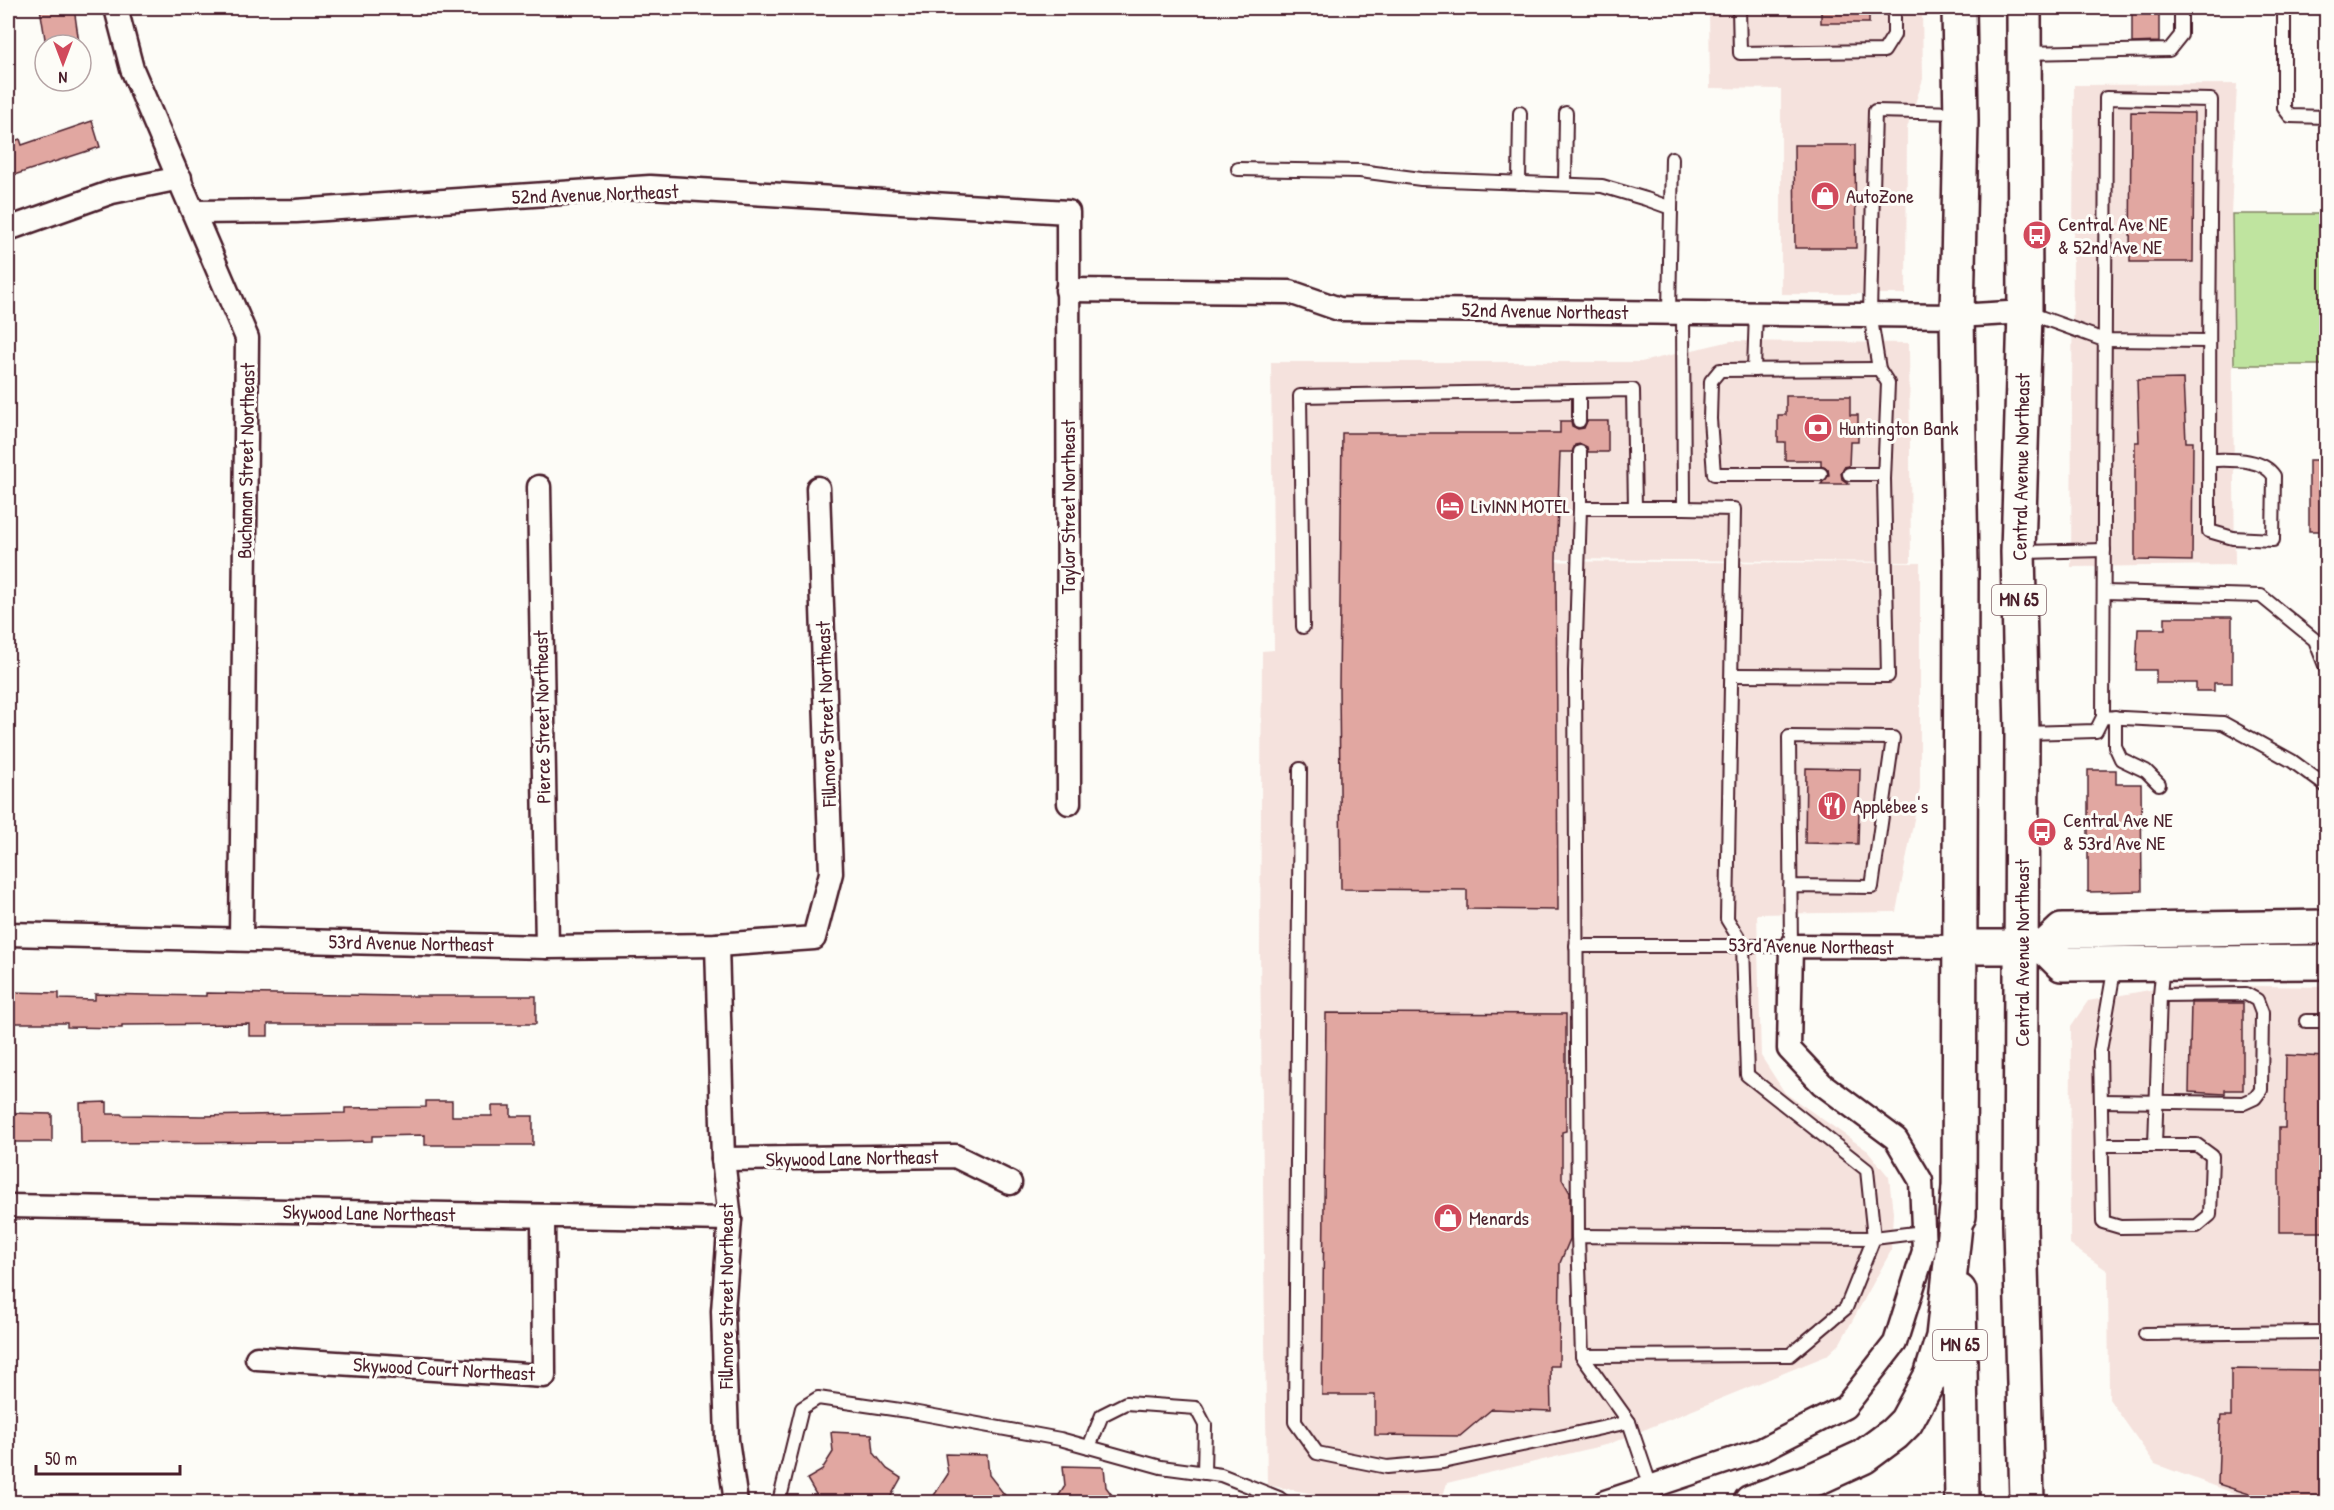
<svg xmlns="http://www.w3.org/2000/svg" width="2334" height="1510" font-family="'Patrick Hand',sans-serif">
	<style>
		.built { fill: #f5e2dd }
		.green { fill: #bfe49f; stroke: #848265; stroke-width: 1.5 }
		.building { fill: #e1a7a1; stroke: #4a1f2b; stroke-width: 1.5 }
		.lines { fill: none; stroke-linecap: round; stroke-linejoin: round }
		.lane-casing { stroke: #4a1f2b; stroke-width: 16 }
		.street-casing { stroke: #4a1f2b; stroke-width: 27 }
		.secondary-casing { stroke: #4a1f2b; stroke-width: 38 }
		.primary-casing { stroke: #4a1f2b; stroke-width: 38 }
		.highway-casing { stroke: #4a1f2b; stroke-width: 38 }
		.lane { stroke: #fdfcf7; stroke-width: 12 }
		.street { stroke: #fdfcf7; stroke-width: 22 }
		.secondary { stroke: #fdfcf7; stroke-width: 33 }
		.primary { stroke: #fdfcf7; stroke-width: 33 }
		.highway { stroke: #fdfcf7; stroke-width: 33 }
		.labels { text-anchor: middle; stroke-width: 6; stroke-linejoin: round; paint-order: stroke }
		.shield { fill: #fdfcf7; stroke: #806168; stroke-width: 1.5 }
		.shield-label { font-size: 18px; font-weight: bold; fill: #4a1f2b }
		.street-label { font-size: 20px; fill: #4a1f2b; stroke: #fdfcf7 }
		.poi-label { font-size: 20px; fill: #4a1f2b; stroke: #fdfcf7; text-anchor: start }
	</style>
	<rect width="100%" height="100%" fill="#fdfcf7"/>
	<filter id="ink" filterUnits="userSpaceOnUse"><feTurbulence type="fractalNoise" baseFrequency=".0167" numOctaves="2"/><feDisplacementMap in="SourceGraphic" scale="12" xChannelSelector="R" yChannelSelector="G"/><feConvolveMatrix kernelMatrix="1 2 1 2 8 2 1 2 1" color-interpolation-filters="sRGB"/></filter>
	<g filter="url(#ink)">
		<g class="built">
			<path d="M1709,8H1922L1923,79L1907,128L1906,294H1781V89L1710,88Z"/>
			<path d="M2237,84L2231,214L2235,565L2071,567L2074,85Z"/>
			<path d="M1731,341L1909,343L1911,562L1559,559L1467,561L1920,563V788L1896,912L1757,914L1761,1056L1785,1093L1868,1151L1889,1177L1893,1213L1891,1251L1840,1343L1826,1356L1609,1444L1447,1483L1441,1502H1356L1267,1485L1260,952L1262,651L1274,650L1271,362H1641Z"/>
			<path d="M2177,985L2326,987V1502H2258L2155,1464L2109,1399L2108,1271L2070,1245L2071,1026L2088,1001Z"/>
		</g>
		<path class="green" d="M2232,214H2326V365H2234Z"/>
		<g class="building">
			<path d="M40,8H74L79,43L46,45Z"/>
			<rect x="1821" y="8" width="48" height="15"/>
			<path d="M2132,8H2159V42L2132,43Z"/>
			<path d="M2131,112L2194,113L2193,262H2130Z"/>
			<path d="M92,121L100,147L8,177V143L20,139L22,145Z"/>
			<path d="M1794,145H1855L1856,248H1795Z"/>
			<path d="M2183,379L2186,442H2193L2192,561L2135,560V442H2139L2137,380Z"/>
			<path d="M1786,396H1850V415H1858V442H1850L1849,466L1844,467L1841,473L1842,479L1849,484H1821L1829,475L1828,469L1821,466V460H1785V442H1778V415H1786Z"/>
			<path d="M1560,421H1571L1572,426L1578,429L1584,428L1587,421H1608V452H1588L1587,447L1581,444L1575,445L1572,452H1560L1556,559L1558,910L1467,909V890L1341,889L1339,687L1342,433H1560Z"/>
			<rect x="2309" y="460" width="17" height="71"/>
			<path d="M2165,617H2232V683H2214V691H2196V683H2156V670H2136L2138,629H2165Z"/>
			<path d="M1806,768L1860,769L1858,844L1805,843Z"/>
			<path d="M2088,770H2116V784H2141L2142,891L2088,892Z"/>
			<path d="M8,992L59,993V999L95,1000V994L206,996V993L404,996H536V1024H268V1036H249V1024L122,1025V1028L67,1027V1023H8Z"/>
			<path d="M2191,1003H2243V1090H2225V1094L2189,1092Z"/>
			<path d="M1326,1013L1566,1014V1131L1562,1132V1179L1570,1193V1239L1560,1263L1559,1366H1550L1551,1411L1492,1409L1460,1436L1375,1435V1395H1322Z"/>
			<path d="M2286,1055L2326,1057V1232H2279V1128H2285Z"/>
			<path d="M426,1101H452V1116H492V1106H511V1116H533V1145H425V1135L372,1136V1141L328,1142L81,1143L80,1103L107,1102V1114H121L122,1115L202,1116L345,1113V1108L426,1107Z"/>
			<path d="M8,1113L52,1114V1142H8Z"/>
			<path d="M2231,1369L2326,1370V1490L2322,1503H2277L2218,1484L2220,1424L2221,1416H2231Z"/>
			<path d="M831,1432L872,1434L874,1453L887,1469L901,1478L887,1503H821L807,1479L821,1471L833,1452Z"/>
			<path d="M945,1454L987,1455L989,1475L1011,1503H929L948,1474Z"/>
			<path d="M1063,1466L1104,1467L1106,1487L1118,1503H1054L1065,1486Z"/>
		</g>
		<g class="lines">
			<g class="lane-casing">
				<g id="lane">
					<path d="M1739,8L1740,53L1884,51L1894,35V8"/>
					<path d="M2284,8V108L2290,116L2326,117"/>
					<path d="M2025,53L2169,50L2181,35V8"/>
					<path d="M1238,169L1360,171L1421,179L1602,186L1646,199L1671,208"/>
					<path d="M1519,183L1520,113"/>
					<path d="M1565,184L1566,113"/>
					<path d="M1669,312L1672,158"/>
					<path d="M2026,312L2104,340L2209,341"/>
					<path d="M1754,370L1756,312"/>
					<path d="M1579,391V421"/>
					<path d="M2209,460C2230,460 2262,457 2274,476L2273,540L2233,538L2209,531C2209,387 2209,244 2211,100L2106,98L2103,717L2223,723L2292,761L2326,786"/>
					<path d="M1821,474H1714L1710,419L1711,381L1720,370L1879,369"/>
					<path d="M1849,474H1884"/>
					<path d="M1580,508H1684L1683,313"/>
					<path d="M2020,552L2104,550"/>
					<path d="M2104,592L2261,596L2315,640L2326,668"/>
					<path d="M1303,627L1300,396L1633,390L1635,508"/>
					<path d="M1732,675L1888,676L1884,479L1888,383L1879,369L1870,313L1875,111L1960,113"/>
					<path d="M2115,717V746L2121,759L2146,771L2159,784"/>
					<path d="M2023,733L2096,731L2103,717"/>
					<path d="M1300,769L1295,1422L1317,1453L1387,1467L1443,1462L1629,1422"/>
					<path d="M1576,946H1791L1789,737L1893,738L1872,887L1790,886"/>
					<path d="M2306,1021H2326"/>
					<path d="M2101,1101L2244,1103L2255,1098L2261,1090L2262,1013L2257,1000L2246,994L2160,995"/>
					<path d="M2102,1145H2197L2212,1156L2210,1215L2197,1226L2120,1227L2103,1222L2100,1051L2115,965"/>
					<path d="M2155,1145L2160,995L2163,964"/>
					<path d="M1578,1236L1575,671L1580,508V452"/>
					<path d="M2145,1334L2326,1332"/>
					<path d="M1582,1356L1790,1355L1846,1308L1874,1238L1867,1170L1747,1075L1743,945L1727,919L1734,509L1684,508"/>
					<path d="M1089,1447L1102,1415L1126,1403L1196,1408L1205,1425L1204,1473"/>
					<path d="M1651,1487L1629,1422L1582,1356L1578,1236L1874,1238L1923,1232"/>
					<path d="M779,1502L802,1408L818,1398L907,1411L1060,1439L1161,1467L1221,1475L1279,1498L1284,1502"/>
				</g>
			</g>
			<g class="street-casing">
				<g id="street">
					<path d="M116,8L132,69L247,338L241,939"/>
					<path d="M195,212L296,211L650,187L1068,212L1069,803"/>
					<path d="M8,229L112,192L180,178"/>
					<path d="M1067,290L1290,292L1339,309L1957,316L2025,312"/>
					<path d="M539,487L547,947"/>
					<path d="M8,934L547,947L717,945L814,938L831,873L818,488"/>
					<path d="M717,945L723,1159L730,1219L723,1311L727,1440L736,1502"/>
					<path d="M723,1159L955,1156L1010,1183"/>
					<path d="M8,1206L730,1219"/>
					<path d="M257,1358L544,1376L543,1216"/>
					<path d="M1605,1502L1761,1450L1845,1407L1895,1343L1924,1251L1921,1181L1896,1139L1822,1084L1789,1049L1791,946L1961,947"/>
				</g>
			</g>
			<g class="secondary-casing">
				<g id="secondary">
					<path d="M1961,947H2045L2062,931H2067L2326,927"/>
					<path d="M2045,947L2062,964L2326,962"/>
				</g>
			</g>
			<g class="primary-casing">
				<g id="primary">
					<path d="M1959,8L1961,121L1957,316L1961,568L1959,1216"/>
					<path d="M2024,8L2025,312L2018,552L2022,733L2020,1225L2027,1502"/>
					<path d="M1959,1291L1962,1502"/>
				</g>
			</g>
			<g class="highway-casing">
				<path id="highway" d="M1751,1502L1817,1478L1863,1457L1894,1434L1906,1422L1931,1376L1943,1337L1959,1188"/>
			</g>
			<use href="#lane" class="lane"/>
			<use href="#street" class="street"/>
			<use href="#secondary" class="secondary"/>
			<use href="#primary" class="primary"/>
			<use href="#highway" class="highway"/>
		</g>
	</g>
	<defs>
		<g id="shop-disc" transform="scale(1.5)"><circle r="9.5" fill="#d1495b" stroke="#fdfcf7"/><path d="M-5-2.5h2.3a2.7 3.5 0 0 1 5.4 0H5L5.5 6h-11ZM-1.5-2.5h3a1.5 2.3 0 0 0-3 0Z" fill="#fff"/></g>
		<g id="bus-disc" transform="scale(1.5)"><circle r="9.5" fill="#d1495b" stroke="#fdfcf7"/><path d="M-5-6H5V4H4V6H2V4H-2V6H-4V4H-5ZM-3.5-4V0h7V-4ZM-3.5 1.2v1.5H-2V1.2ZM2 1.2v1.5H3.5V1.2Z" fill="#fff"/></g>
		<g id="bank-disc" transform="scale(1.5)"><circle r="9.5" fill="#d1495b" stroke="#fdfcf7"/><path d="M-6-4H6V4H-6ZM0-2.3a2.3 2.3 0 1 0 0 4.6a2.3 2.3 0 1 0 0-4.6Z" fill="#fff"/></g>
		<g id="hotel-disc" transform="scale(1.5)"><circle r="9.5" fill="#d1495b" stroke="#fdfcf7"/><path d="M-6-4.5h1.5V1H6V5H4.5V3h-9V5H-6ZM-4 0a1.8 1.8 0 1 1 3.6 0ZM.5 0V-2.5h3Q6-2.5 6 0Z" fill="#fff"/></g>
		<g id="restaurant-disc" transform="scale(1.5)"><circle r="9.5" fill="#d1495b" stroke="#fdfcf7"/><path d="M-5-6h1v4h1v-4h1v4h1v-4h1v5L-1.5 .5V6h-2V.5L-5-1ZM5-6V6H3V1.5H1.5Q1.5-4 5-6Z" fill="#fff"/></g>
	</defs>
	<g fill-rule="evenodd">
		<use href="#shop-disc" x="1825" y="196"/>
		<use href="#bus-disc" x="2037" y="235"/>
		<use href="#bank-disc" x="1818" y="428"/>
		<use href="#hotel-disc" x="1450" y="506"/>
		<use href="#restaurant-disc" x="1832" y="806"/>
		<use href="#bus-disc" x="2042" y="832"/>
		<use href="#shop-disc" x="1448" y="1218"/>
	</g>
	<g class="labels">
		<g class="shield">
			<rect x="1992" y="585" width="54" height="30" rx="4.5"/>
			<rect x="1933" y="1330" width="54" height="30" rx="4.5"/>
		</g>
		<g class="shield-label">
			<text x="2019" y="606">MN 65</text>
			<text x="1960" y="1351">MN 65</text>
		</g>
		<g class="street-label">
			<text transform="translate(595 194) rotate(-2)" y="7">52nd Avenue Northeast</text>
			<text transform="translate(1545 311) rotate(1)" y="7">52nd Avenue Northeast</text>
			<text transform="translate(246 461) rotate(-89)" y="7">Buchanan Street Northeast</text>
			<text transform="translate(2021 467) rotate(-89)" y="7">Central Avenue Northeast</text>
			<text transform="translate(1068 507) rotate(-90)" y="7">Taylor Street Northeast</text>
			<text transform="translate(826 714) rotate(-92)" y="7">Fillmore Street Northeast</text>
			<text transform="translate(542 717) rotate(-91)" y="7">Pierce Street Northeast</text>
			<text transform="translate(411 943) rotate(1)" y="7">53rd Avenue Northeast</text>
			<text transform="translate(1811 946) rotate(1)" y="7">53rd Avenue Northeast</text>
			<text transform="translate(2022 953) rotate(-90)" y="7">Central Avenue Northeast</text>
			<text transform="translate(852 1158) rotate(-1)" y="7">Skywood Lane Northeast</text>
			<text transform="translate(369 1213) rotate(1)" y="7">Skywood Lane Northeast</text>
			<text transform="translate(726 1296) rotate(-90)" y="7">Fillmore Street Northeast</text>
			<text transform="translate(444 1369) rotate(3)" y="7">Skywood Court Northeast</text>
		</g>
		<g class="poi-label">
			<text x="1846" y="203">AutoZone</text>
			<text x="2058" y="231">Central Ave NE<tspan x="2058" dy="23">&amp; 52nd Ave NE</tspan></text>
			<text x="1839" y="435">Huntington Bank</text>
			<text x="1471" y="513">LivINN MOTEL</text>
			<text x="1853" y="813">Applebee's</text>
			<text x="2063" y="827">Central Ave NE<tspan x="2063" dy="23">&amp; 53rd Ave NE</tspan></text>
			<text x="1469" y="1225">Menards</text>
		</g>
	</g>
	<rect width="2334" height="1510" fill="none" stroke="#fdfcf7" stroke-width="30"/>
	<rect x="15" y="15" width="2304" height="1480" fill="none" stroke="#4a1f2b" stroke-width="2" filter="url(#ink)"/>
	<g transform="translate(63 63) rotate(180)"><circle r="28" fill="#fdfcf7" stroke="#b5a4a5" stroke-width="1.5"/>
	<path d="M0-4.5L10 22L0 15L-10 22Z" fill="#d1495b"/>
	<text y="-9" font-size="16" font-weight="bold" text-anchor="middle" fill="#4a1f2b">N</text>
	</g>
	<path d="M36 1465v9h144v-9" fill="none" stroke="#4a1f2b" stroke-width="3"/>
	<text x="45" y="1465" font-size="18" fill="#4a1f2b" stroke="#fdfcf7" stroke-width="4.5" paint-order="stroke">50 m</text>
</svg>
